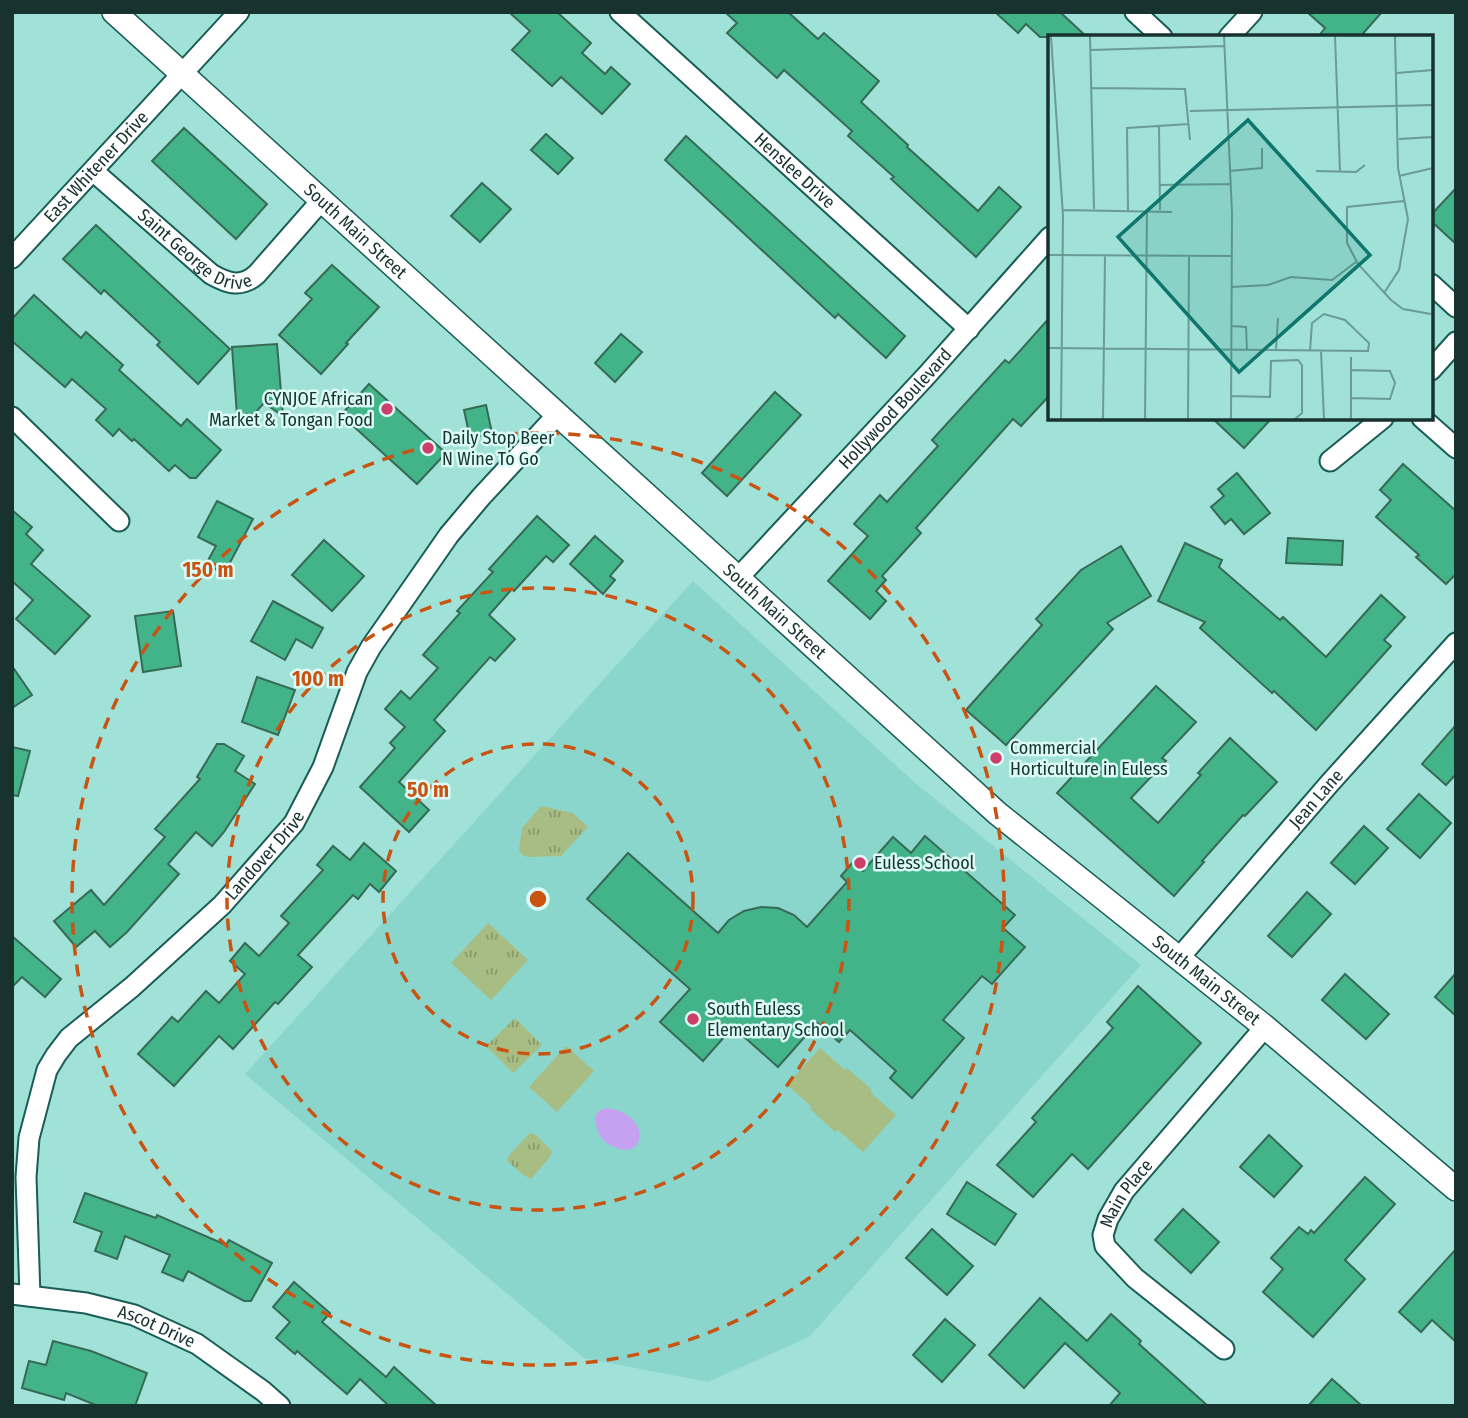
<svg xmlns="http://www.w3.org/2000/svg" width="1468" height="1418" font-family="'Fira Sans Condensed',sans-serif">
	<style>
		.built { fill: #8bd6cc }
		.park { fill: url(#park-tufts) }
		.pitch { fill: #a7bd83 }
		.water { fill: #c7a1f1 }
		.building { fill: #43b38a; stroke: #366a55; stroke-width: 2 }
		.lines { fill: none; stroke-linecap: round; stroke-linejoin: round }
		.minor-casing { stroke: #1a5d56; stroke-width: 23 }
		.tertiary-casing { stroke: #1a5d56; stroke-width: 26 }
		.minor { stroke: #fff; stroke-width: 19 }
		.tertiary { stroke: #fff; stroke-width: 23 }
		.ring { fill: none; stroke: #c95311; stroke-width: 3.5; stroke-dasharray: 12 9 }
		.poi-dot { fill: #cc3f6b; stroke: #dbfbf6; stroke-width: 2.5 }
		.labels { text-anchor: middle; stroke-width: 5; stroke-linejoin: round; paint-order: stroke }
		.street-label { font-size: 18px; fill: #18322f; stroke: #dbfbf6 }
		.poi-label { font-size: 18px; fill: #18322f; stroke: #dbfbf6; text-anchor: start }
		.inset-road { fill: none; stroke: #6a9b94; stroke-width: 2 }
		.view { fill: #0f766e; fill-opacity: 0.15; stroke: #0f766e; stroke-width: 3.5 }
		.inset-edge { fill: none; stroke: #18322f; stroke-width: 3.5 }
		.centre { fill: #c95311; stroke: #dbfbf6; stroke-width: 3.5 }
		.ring-label { font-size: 21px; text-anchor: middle; font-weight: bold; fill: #c95311; stroke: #dbfbf6; stroke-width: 5; stroke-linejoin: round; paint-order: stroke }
	</style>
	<defs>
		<pattern id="park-tufts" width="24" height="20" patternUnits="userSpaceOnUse" patternTransform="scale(1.75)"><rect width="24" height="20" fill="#a7bd83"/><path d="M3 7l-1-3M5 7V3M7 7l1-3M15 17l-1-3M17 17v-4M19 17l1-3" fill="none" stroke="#879a6c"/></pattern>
	</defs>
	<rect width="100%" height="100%" fill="#a0e1d8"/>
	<path class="built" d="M693,581L914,782L1141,965L809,1337L708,1382L584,1358L245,1074Z"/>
	<g class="park">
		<path d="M541,806L573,813L588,827L561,856L528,857L522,855L519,849L522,828Z"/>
		<path d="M488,923L528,960L491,1000L451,963Z"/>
		<path d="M515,1018L542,1045L513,1073L486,1046Z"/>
		<path d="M530,1133L536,1135L552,1151L550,1157L531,1179L522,1174L507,1161L509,1155Z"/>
	</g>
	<g class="pitch">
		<path d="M566,1046L594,1071L557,1112L529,1087Z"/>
		<path d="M820,1048L845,1070L847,1068L872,1090L871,1093L896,1115L863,1152L838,1130L835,1132L810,1109L812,1107L787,1085Z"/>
	</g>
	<path class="water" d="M606,1108C651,1113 648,1161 614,1147C599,1140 597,1132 595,1117L599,1111Z"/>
	<g class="building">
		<path d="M509,12H557L591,43L582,53L605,74L611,67L630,84L602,114L561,77L552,86L512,50L530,31Z"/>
		<path d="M725,12H788L818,39L824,33L879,81L861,102L908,145L907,147L978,211L999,187L1021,207L976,257L891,179L894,177L848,136L852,131L784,70L777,78L727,33L737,23Z"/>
		<path d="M995,12H1060L1087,37H1040L1026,24L1018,33Z"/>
		<path d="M1307,12H1382L1360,37H1318L1325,28Z"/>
		<path d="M184,128L267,204L236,239L152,161Z"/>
		<path d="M546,134L573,158L558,174L531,150Z"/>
		<path d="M686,136L905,336L886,358L838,314L835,318L665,160Z"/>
		<path d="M482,183L511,209L480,242L451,216Z"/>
		<path d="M1456,188V244L1431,221V215Z"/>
		<path d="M96,225L230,349L198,384L157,345L160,342L104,290L101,294L63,259Z"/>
		<path d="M332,265L379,307L346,343L348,344L321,374L279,335L312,299L305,293Z"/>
		<path d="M34,295L81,338L86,332L123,365L119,370L181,426L187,419L221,450L196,478H190L175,465L169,471L134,439L132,441L119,429L113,436L96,420L106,409L72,379L65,387L12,341V319Z"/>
		<path d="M1050,317V395L1021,426L1013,419L916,528L921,533L882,576L886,580L876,591L886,601L870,619L828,581L868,536L854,524L880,495L887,502L938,446L932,440L1005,360L1009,363Z"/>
		<path d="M621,334L642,352L615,382L595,363Z"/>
		<path d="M277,344L283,416L264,403L254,414L237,415L232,347Z"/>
		<path d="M369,384L446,453L417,484L341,415Z"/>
		<path d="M775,392L801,415L727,496L702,473Z"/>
		<path d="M486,405L492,433L470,438L464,410Z"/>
		<path d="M1212,418H1272L1244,448Z"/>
		<path d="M1403,464L1456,511V574L1446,584L1416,557L1419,555L1376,517L1391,500L1380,490Z"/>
		<path d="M1237,473L1270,513L1244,534L1231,519L1225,524L1211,507L1224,496L1218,489Z"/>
		<path d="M217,501L253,519L224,574L206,564L216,546L198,537Z"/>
		<path d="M12,510L32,527L26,534L43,550L31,564L90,616L55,654L16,619L33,600L12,581Z"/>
		<path d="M537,516L569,545L553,562L546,556L514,591L512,589L489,615L515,639L495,661L490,657L434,720L445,731L399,782L429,810L409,832L360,787L395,748L390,743L405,727L385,709L401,691L410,699L438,668L423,655L460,613L457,611L493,572L489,569Z"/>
		<path d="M595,536L623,561L610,576L615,580L603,594L570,564Z"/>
		<path d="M1288,538L1343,541L1342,565L1286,563Z"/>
		<path d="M324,540L364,576L332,611L292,575Z"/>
		<path d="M1185,543L1222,560L1219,567L1280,620L1283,617L1326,657L1381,595L1405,617L1384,640L1391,646L1316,730L1274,691L1272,693L1200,628L1205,622L1158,601Z"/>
		<path d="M1121,546L1151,596L1107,623L1113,629L1006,745L966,710L1042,625L1036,619L1081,570Z"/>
		<path d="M273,601L323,628L312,648L296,639L285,660L251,641Z"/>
		<path d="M173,611L181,666L143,672L135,616Z"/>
		<path d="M12,666L32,695L12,708Z"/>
		<path d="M257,677L295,690L278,735L242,722Z"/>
		<path d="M1156,686L1196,722L1162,758L1166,761L1131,798L1158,823L1201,775L1198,773L1230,738L1277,782L1245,816L1243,815L1202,861L1204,862L1174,896L1057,793Z"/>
		<path d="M1456,725V774L1446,785L1422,764Z"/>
		<path d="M217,744H224L244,756L235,771L255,784L224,832L212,846L196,832L168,864L179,874L127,932L110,947L95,931L76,947L54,921L91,890L104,905L165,837L155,829L200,779L197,777Z"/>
		<path d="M12,747L30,751L18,796L12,795Z"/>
		<path d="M1419,794L1451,823L1420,858L1387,829Z"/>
		<path d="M1364,826L1388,848L1355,884L1331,863Z"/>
		<path d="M925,836L1015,915L1003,928L1025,947L992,984L982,976L943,1020L964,1038L912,1098L890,1078L896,1071L850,1030L839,1042L817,1023L778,1067L733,1027L703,1061L660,1022L690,989L587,899L628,853L718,933L729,920L744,911L761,907L778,908L794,915L807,927L847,882L841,876L853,862L863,871L893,837L911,853Z"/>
		<path d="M364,843L396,871L379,892L370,884L358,899L353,895L298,955L312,967L278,1004L275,1002L233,1049L219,1036L174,1086L138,1054L172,1017L178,1022L206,991L219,1003L245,974L230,961L245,943L259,956L289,923L281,916L323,870L317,865L333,846L350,860Z"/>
		<path d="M1307,892L1331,914L1292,957L1268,936Z"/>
		<path d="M12,936L61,979L45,997L22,977L12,987Z"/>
		<path d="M1456,973V1016L1435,997Z"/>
		<path d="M1345,974L1389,1014L1366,1039L1322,1000Z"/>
		<path d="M1138,986L1201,1043L1088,1169L1072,1154L1033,1197L997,1165L1036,1122L1032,1118L1113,1028L1107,1022Z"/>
		<path d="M1269,1135L1302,1166L1274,1197L1240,1167Z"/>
		<path d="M1365,1177L1395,1204L1345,1260L1365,1279L1313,1337L1263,1292L1283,1269L1271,1258L1299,1227L1308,1234L1311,1230L1314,1233Z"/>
		<path d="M967,1182L1016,1214L995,1245L947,1214Z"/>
		<path d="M85,1193L156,1218L157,1215L226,1245L229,1240L272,1263L251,1301H244L188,1271L183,1281L162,1272L170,1255L125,1236L117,1259L95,1251L102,1232L74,1222Z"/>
		<path d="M1183,1209L1219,1242L1191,1273L1155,1240Z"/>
		<path d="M932,1229L973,1266L947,1295L906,1258Z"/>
		<path d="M1456,1249V1342L1432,1320L1421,1332L1399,1312Z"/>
		<path d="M294,1282L330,1313L322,1322L386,1377L394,1367L437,1406H389L360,1379L347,1394L297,1351L295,1354L276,1338L290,1322L273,1307Z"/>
		<path d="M1040,1298L1087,1341L1111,1314L1141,1341L1139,1344L1208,1406H1109L1120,1393L1065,1343L1024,1388L989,1355Z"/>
		<path d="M945,1319L975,1345L942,1382L913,1355Z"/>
		<path d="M53,1341L91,1351L147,1373L135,1406H98L66,1393L64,1400L22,1388L29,1361L46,1365Z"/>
		<path d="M1332,1379L1362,1406H1308Z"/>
	</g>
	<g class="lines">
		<g class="minor-casing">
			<g id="minor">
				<path id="s1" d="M620,12L969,329"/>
				<path d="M1135,12L1162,37"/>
				<path d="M1229,37L1252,12"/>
				<path id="s2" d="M93,171L211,274C228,284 242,288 257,274L321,201"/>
				<path id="s3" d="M12,258L239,12"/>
				<path d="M1431,284L1456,307"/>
				<path d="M1431,370L1456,342"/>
				<path d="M12,417L119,521"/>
				<path d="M1422,418L1456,448"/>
				<path d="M1330,461L1383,418"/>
				<path id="s4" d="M738,578L927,375L1050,237"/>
				<path id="s5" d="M1179,958L1329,784L1456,643"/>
				<path id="s6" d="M12,1294L86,1303L134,1315L197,1344L263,1391L280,1406"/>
				<path id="s7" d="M30,1296L26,1177L29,1138L47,1070L56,1055L69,1038L132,987L222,905L294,823L323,767L357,672L371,647L449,535L481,497L558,414"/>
				<path id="s8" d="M1224,1349L1135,1278L1105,1246L1103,1235L1108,1219L1124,1191L1265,1027"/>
			</g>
		</g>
		<g class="tertiary-casing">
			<g id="tertiary">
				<path id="s9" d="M114,12L997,813L1265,1027L1456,1189"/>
			</g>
		</g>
		<use href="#minor" class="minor"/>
		<use href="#tertiary" class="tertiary"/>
	</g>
	<g class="ring">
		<circle cx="538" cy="899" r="155"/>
		<circle cx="538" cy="899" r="311"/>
		<circle cx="538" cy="899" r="466"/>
	</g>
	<g class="poi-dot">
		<circle cx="387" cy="409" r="7"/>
		<circle cx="428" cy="448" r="7"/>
		<circle cx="996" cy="758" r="7"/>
		<circle cx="860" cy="863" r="7"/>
		<circle cx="693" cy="1019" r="7"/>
	</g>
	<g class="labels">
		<g class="street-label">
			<text dy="6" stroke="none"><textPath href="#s3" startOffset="124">East Whitener Drive</textPath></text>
			<text dy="6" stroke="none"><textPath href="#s1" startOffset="236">Henslee Drive</textPath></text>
			<text dy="6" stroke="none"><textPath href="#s9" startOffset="326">South Main Street</textPath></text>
			<text dy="6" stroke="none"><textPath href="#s2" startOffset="131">Saint George Drive</textPath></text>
			<text dy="6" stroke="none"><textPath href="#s4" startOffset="231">Hollywood Boulevard</textPath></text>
			<text dy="6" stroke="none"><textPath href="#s9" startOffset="892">South Main Street</textPath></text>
			<text dy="6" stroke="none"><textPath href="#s5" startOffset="210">Jean Lane</textPath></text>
			<text dy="6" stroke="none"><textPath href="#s7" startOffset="536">Landover Drive</textPath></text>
			<text dy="6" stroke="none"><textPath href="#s9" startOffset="1460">South Main Street</textPath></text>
			<text dy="6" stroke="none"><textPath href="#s8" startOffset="217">Main Place</textPath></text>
			<text dy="6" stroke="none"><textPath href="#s6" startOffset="149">Ascot Drive</textPath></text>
		</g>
		<g class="poi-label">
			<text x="373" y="405" text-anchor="end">CYNJOE African<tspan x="373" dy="21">Market &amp; Tongan Food</tspan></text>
			<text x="442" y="444">Daily Stop Beer<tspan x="442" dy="21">N Wine To Go</tspan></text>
			<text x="1010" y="754">Commercial<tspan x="1010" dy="21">Horticulture in Euless</tspan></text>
			<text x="874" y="869">Euless School</text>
			<text x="707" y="1015">South Euless<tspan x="707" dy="21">Elementary School</tspan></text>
		</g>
	</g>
	<g transform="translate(1048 35)">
		<rect width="385" height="385" fill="#a0e1d8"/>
		<path class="inset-road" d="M3,1L15,181L13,384M42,1L46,174M176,1L184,178L183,384M287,1L292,137M43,15L177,11M349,38L385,35M43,53L137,54L142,105M142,76L385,70M111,90L112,175M351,104L385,102M181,136L214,133V113M268,136L308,137L317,130M351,141L385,133M112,150L182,149M356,166L299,172V208L310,229L343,265L355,274L383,279M14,175L124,177M80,175L79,93L141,89M0,220L184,221M183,252L220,250L243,242L284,245L308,227M336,258L351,235L360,184L350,133L347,1M385,270V298M183,291L198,292L199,315M0,313L320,316L321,308L297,285L276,279L264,288L262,316M228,315L230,283M273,316L276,384M183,361L222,362L223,326L250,325L254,330V378L247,384M303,363L342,364L347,348L342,336L303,335M55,384L57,221M97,384L99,175M140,384L141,221M303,384V322"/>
		<path class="view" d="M200,85L322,220L191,337L70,202Z"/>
		<rect width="385" height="385" class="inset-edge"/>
	</g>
	<circle cx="538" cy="899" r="10" class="centre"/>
	<g class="ring-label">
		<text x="208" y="577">150 m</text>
		<text x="318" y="686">100 m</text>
		<text x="428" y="797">50 m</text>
	</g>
	<rect width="1468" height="1418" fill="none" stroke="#18322f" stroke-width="28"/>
</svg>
